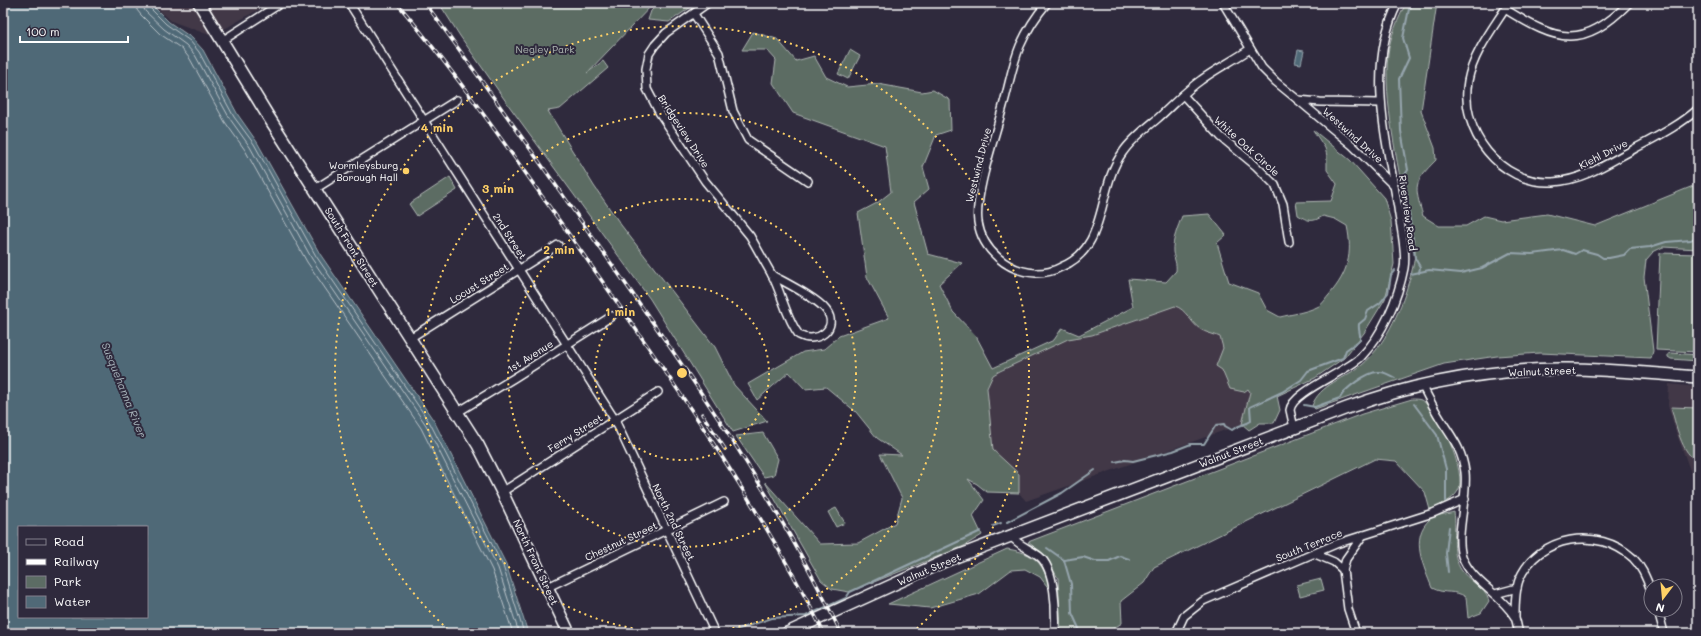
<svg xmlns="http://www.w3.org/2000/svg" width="1701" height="636" font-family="Mali,sans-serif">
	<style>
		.built { fill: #423847 }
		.green { fill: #5c6c64; stroke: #aeb6b2 }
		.water { fill: #506977; stroke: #96a5ad; fill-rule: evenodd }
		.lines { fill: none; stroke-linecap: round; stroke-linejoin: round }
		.shore { stroke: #b9c3c9; stroke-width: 1 }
		.stream { stroke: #96a5ad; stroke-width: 2 }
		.minor-casing { stroke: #fff; stroke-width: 10 }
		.primary-casing { stroke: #fff; stroke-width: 14 }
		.minor { stroke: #2f2a3d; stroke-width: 7 }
		.primary { stroke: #2f2a3d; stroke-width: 11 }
		.rail-casing { stroke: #fff; stroke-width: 3.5 }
		.rail { stroke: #2f2a3d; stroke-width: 2; stroke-dasharray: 6; stroke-linecap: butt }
		.ring { fill: none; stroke: #ffd166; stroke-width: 2; stroke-dasharray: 2 4 }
		.poi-dot { fill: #ffd166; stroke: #2f2a3d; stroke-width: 1.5 }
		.labels { text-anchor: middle; stroke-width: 4; stroke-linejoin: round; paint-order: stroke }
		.park-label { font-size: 10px; fill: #aeb6b2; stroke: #2f2a3d }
		.street-label { font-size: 10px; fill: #fff; stroke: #2f2a3d }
		.poi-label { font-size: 10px; fill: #fff; stroke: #2f2a3d; text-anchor: end }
		.water-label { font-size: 11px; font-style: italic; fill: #a8b4bb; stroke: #2f2a3d }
		.centre { fill: #ffd166; stroke: #2f2a3d; stroke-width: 2 }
		.ring-label { font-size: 12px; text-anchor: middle; font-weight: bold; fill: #ffd166; stroke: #2f2a3d; stroke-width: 4; stroke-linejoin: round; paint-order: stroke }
	</style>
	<rect width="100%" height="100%" fill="#2f2a3d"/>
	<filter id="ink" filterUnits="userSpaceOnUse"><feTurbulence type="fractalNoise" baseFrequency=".025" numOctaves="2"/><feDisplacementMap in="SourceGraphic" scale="8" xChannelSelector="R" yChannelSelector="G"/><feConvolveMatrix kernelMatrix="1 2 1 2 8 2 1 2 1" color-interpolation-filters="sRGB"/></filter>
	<g filter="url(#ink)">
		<g class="built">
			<path d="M152,3H270L212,36L171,21Z"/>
			<path d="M1175,306L1180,308L1202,330L1212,333L1220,337L1223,348L1222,370L1230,389L1244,392L1248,389L1250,392L1242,424L1026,501L1019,493V474L993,450L987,396L989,381L993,375L1068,339L1092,335Z"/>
			<path d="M1669,384L1698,387V492L1675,429L1668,405Z"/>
		</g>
		<g class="green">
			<path d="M439,3H654L587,73L603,61L608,68L560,109L548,111L594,186L621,225L715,347L734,385L767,421L733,432L650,299L507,103L460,36Z"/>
			<path d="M659,3H697L669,22L648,20L651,11Z"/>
			<path d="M1406,3H1437L1421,111L1435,148L1436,160C1413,183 1414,185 1423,216L1439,226H1466L1484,216L1501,220L1547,214L1595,226L1698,184V249L1663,247L1653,252L1646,260L1644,277L1653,351L1651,358L1540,353L1497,356L1444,364L1315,409L1312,406C1319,385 1345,378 1362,365C1383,348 1401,310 1408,284C1411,275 1415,261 1415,252C1415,238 1408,223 1406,210C1398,163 1383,101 1388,54C1390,37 1398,19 1406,3Z"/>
			<path d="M753,32L777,39L796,61L814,56L826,77L847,87L878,84L922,92L933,90L950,100L951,130L936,135L923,167L929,189L914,202L928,254L962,263L939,284L953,312L976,336L993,368L1054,340L1062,328L1079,335L1133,307L1128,279L1166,282L1176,271C1177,263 1174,259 1173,252C1172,240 1178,227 1182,216L1209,214L1226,235L1217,243L1229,282L1258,293L1267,310L1280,317C1292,314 1308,312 1319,306C1323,304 1326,298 1329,295C1348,273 1353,254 1347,226L1335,219L1323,216C1312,223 1308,221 1298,215L1296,202L1331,201L1337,184L1327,170V156L1325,148L1313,130L1350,160L1384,198L1391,221L1394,264L1385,299L1364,333L1344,358L1315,378L1277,396L1280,410L1274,423H1260L1249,430L1242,424L1250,392L1248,389L1244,392L1230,389L1222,370L1216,366L1223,348L1220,337C1214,334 1206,333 1200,329C1190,322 1186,309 1175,306L1092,335L1068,339L1000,371L993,375L987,388L993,450L1019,474V493L987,492L977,484L968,479L984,500L973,516L982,535L964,546L849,592L832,589L821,580L765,482L820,544L858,543L895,523L902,498L880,454L902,455L877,438L856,412L826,387L805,389L789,372L757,400L748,384L803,352L824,349L839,336L889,318L867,277L858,213L877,203L891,192L885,146L793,113L773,83L776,60L767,50H742Z"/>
			<path d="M850,50L860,56L848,79L838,74Z"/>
			<path d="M450,177L457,190L417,216L409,204Z"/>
			<path d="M1660,253L1698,254V352L1656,350Z"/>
			<path d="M1672,353L1698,355V361L1671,359L1668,357V354Z"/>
			<path d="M1412,399C1414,399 1419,399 1421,400C1438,408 1468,474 1458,491C1452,501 1440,505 1430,510L1425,492L1396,461L1375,459L1154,567L1144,583L1121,601L1122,623L1106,633H1061L1058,578L1045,556L1028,542L1362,414Z"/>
			<path d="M1671,407L1698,408V460C1682,457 1675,421 1671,407Z"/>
			<path d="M763,433L778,459L774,475L764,477L736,436Z"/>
			<path d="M836,508L845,523L836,527L828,512Z"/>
			<path d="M1454,512C1457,531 1450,550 1460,568C1467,581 1485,586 1489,601L1481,613L1468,618L1466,597C1454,589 1445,595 1432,588C1424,567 1409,538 1430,519C1435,515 1447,514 1454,512Z"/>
			<path d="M1007,549C1035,553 1044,563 1050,590L1040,577L1025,569L1011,570L979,594L930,608L888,604Z"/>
			<path d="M1321,579L1324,590L1300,596L1297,585Z"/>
		</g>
		<g class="water">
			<path d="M3,3H150L169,22L192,38L203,50L238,115L257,142L320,254L434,421L506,564L528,633H3ZM19,527H147V617H19Z"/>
			<path d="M1298,50L1304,51L1301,64L1295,63Z"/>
		</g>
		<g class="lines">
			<g class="shore">
				<path d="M136,3L137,10L141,15L160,34L182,49L190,59L225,122L245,150L307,262L421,428L492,570L513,633"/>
				<path d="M142,3L145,11L164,29L186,45L195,55L230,119L250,147L312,259L426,425L498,568L519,633"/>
				<path d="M147,3L149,7L166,24L190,41L199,52L234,117L254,144L316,256L430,423L503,566L524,633"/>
			</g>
			<g class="stream">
				<path d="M1414,3L1409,9L1403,38L1409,58L1399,79L1401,131L1408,170L1404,176L1415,258L1420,267L1419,273"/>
				<path d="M1411,274L1429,270L1461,273L1482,268L1510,253L1532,254L1563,250L1575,254L1582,250L1597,254L1603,258H1609L1624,255L1630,249L1650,247L1666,242L1691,240L1698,236"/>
				<path d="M1414,404L1437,435L1446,469V501"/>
				<path d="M1304,405L1315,407L1340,398C1344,389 1367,372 1378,372C1384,371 1390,375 1395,378"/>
				<path d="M1115,462L1125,460L1133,461L1173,451L1191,444H1204L1216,425L1224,424L1225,426L1232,430C1238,425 1245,425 1251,421L1250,407L1282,392L1301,380L1308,371L1343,358L1346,350L1360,340C1361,334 1358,330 1359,324L1365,319L1368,311L1380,303L1388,293L1391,275L1395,270"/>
				<path d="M1007,522L1062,493L1095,470"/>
				<path d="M993,526L1001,523"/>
				<path d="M1047,548L1064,560L1071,584L1072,613L1081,633"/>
				<path d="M1064,560L1083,557L1095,561H1109L1120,556L1129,559"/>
				<path d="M1448,572L1446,553L1449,527"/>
				<path d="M730,632L772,618L806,616L846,598L850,592L981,531"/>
			</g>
			<g class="minor-casing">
				<g id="minor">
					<path d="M349,3L615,420L715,633"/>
					<path d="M708,3L666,33L655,45L649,54L646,69L647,89L659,112L705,181L750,236L772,275"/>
					<path d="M1047,3C1036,16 1027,30 1020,46C1012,65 1009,86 1003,106C996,134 974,195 978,222C982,250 1008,272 1036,273C1045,273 1054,271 1061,267C1109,248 1096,188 1123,152C1132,139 1145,129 1157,119C1172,106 1185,91 1201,80C1216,69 1234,60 1250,49"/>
					<path d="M1223,3L1262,68L1276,82L1298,100L1320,102L1381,103"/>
					<path d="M1509,3C1494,27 1473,53 1468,81C1459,131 1500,185 1553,182C1584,180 1608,163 1634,149C1656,137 1679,126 1698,109"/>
					<path d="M1505,9C1558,42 1582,50 1629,3"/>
					<path d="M694,14L719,53L733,111L748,140L808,181"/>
					<path d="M222,41L281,3"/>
					<path d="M1183,95L1221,137L1256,166L1275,185L1283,204L1289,242"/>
					<path d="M1298,100L1352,145L1394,186"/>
					<path d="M315,189L457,100"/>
					<path d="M772,275C786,283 817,298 826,310C840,328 817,345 799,335C786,318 782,294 772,275Z"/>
					<path d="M410,338L558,245"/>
					<path d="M1422,385C1428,397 1434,409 1441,420C1453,439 1462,449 1465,472C1468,497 1455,535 1462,556C1471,582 1500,593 1514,616C1517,620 1517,628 1519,633"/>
					<path d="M458,412L514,378L612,316"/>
					<path d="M1294,428L1290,410C1292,392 1346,372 1361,357C1383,334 1398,299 1404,268C1407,251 1400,225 1398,208C1387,141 1365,67 1398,3"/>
					<path d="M502,492L658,392"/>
					<path d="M1011,536C1019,546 1029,548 1039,556C1056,569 1056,613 1055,633"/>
					<path d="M1315,554L1334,562L1343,570L1348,609L1356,633"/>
					<path d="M1343,570L1346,559L1363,535"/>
					<path d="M548,587L724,502"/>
					<path d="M1495,594L1517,588"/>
					<path d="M1658,610L1664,633"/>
					<path d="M1515,616C1515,605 1515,591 1519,580C1538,535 1598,526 1633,558C1642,567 1646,578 1651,590"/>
					<path d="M1176,633L1184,616L1203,601L1336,544L1433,513L1465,499"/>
				</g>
			</g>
			<g class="primary-casing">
				<g id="primary">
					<path d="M199,3L268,116L478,445L502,492L569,633"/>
					<path d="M787,633L945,561L1347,408C1415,383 1486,370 1559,369C1605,368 1652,374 1698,377"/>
				</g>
			</g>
			<use href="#minor" class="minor"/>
			<use href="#primary" class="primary"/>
			<g class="rail-casing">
				<g id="rail">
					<path d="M397,3C460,78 516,160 573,240C663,367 753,493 824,633"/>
					<path d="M425,3C480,77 533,153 586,228C678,357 773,490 841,633"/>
					<path d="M702,414L725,449"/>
				</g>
			</g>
			<use href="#rail" class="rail"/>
		</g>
	</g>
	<g class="ring">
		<circle cx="682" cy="373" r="87"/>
		<circle cx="682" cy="373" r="174"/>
		<path d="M680 633A260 260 0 1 1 684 633"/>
		<path d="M452 633A347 347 0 1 1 912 633"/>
	</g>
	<circle class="poi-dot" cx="406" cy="171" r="4"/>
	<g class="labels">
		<g class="park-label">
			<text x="545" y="53">Negley Park</text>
		</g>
		<g class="street-label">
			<text transform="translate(684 131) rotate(57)" y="4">Bridgeview Drive</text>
			<text transform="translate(1353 135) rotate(42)" y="4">Westwind Drive</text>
			<text transform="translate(1247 146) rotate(42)" y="4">White Oak Circle</text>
			<text transform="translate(1603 154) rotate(-27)" y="4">Kiehl Drive</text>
			<text transform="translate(978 165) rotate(-76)" y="4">Westwind Drive</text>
			<text transform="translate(1408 213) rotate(82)" y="4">Riverview Road</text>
			<text transform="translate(510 236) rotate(57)" y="4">2nd Street</text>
			<text transform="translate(352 247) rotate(58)" y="4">South Front Street</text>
			<text transform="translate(479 283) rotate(-32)" y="4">Locust Street</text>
			<text transform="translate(530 356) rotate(-32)" y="4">1st Avenue</text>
			<text transform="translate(1542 371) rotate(-2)" y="4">Walnut Street</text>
			<text transform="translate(575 433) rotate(-32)" y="4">Ferry Street</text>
			<text transform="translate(1231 452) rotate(-21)" y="4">Walnut Street</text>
			<text transform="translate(674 522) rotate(64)" y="4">North 2nd Street</text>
			<text transform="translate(621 541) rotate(-25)" y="4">Chestnut Street</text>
			<text transform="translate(1309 545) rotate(-22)" y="4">South Terrace</text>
			<text transform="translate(536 562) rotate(65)" y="4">North Front Street</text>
			<text transform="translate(929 569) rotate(-23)" y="4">Walnut Street</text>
		</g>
		<g class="poi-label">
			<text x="398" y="169">Wormleysburg<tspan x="398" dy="12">Borough Hall</tspan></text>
		</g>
		<g class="water-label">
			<text transform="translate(124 390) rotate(68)" y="4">Susquehanna River</text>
		</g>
	</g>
	<circle cx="682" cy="373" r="6" class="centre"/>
	<g class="ring-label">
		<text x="437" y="132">4 min</text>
		<text x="498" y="193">3 min</text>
		<text x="559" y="254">2 min</text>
		<text x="620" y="316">1 min</text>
	</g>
	<rect width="1701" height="636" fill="none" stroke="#2f2a3d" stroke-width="16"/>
	<rect x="8" y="8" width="1685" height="620" fill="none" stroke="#fff" stroke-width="1.5" filter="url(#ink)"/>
	<rect x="18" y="526" width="130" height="92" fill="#2f2a3d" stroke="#827f8b"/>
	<rect x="26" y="539" width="20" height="6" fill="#2f2a3d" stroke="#827f8b"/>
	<text x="54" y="546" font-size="12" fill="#ffffff">Road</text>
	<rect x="26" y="559" width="20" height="6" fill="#ffffff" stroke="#827f8b"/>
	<text x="54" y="566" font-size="12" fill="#ffffff">Railway</text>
	<rect x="26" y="576" width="20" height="12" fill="#5c6c64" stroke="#827f8b"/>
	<text x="54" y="586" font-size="12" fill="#ffffff">Park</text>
	<rect x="26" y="596" width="20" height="12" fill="#506977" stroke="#827f8b"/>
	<text x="54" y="606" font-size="12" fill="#ffffff">Water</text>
	<g transform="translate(1663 598) rotate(196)"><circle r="19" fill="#2f2a3d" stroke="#827f8b"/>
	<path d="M0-3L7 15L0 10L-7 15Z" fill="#ffd166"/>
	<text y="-6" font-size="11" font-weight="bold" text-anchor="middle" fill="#ffffff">N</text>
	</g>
	<path d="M20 36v6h108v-6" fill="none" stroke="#ffffff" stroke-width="2"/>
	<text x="26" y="36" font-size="12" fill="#ffffff" stroke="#2f2a3d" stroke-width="3" paint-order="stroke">100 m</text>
</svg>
